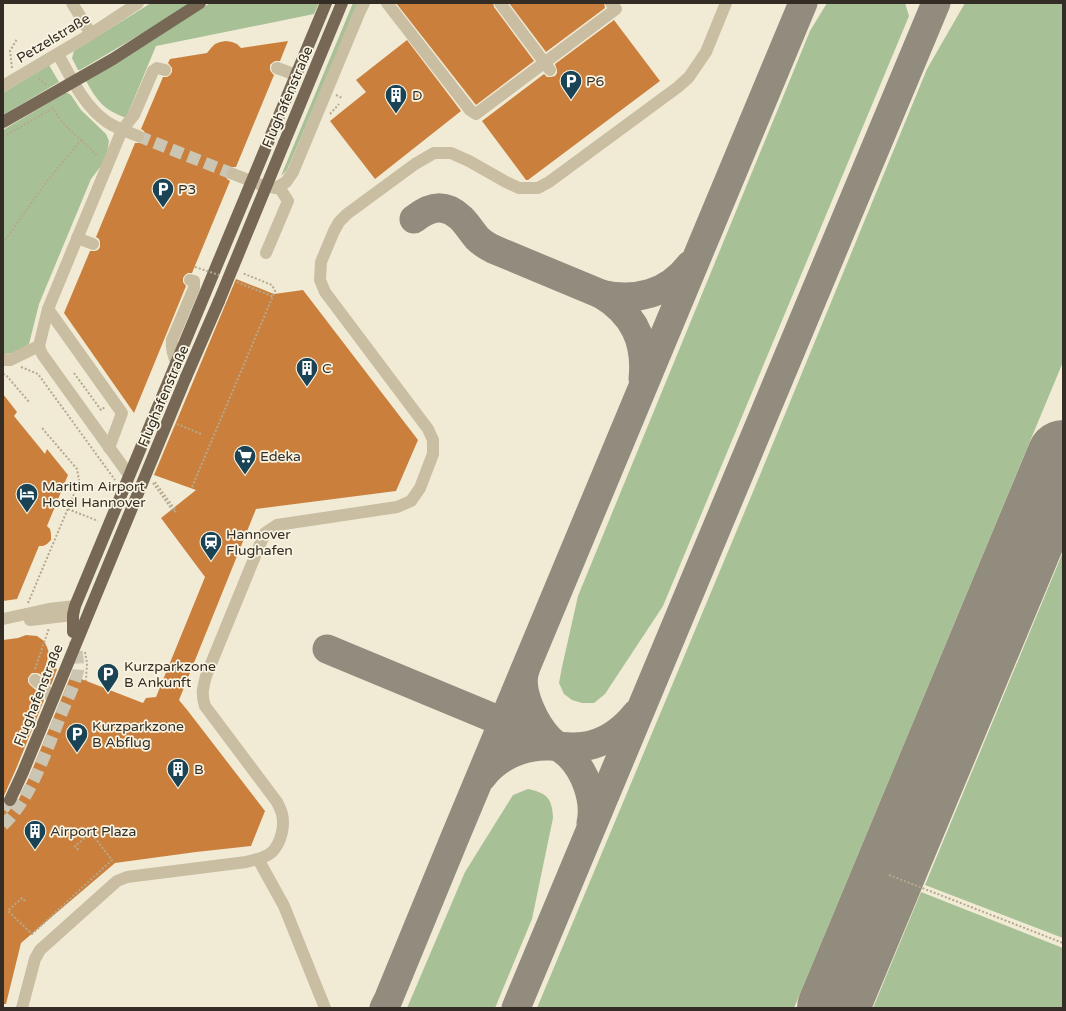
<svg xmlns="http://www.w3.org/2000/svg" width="1066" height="1011" font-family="'Varela Round',sans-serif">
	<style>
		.green { fill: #a8c096 }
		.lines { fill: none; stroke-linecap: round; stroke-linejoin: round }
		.taxiway { stroke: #928c7e; stroke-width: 29 }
		.runway { stroke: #928c7e; stroke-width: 72 }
		.building { fill: #ca803c }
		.minor-tunnel { stroke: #cbc5b3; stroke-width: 12; stroke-dasharray: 12 6; stroke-linecap: butt }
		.major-tunnel { stroke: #cbc5b3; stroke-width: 12; stroke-dasharray: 12 6; stroke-linecap: butt }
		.path { stroke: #b5a88d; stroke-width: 2; stroke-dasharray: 2 2; stroke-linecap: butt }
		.minor { stroke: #c9bda2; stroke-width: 12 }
		.major { stroke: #766855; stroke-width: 12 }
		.path-bridge { stroke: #b5a88d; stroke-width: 2; stroke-dasharray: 2 2; stroke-linecap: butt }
		.major-bridge { stroke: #766855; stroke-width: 12 }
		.labels { text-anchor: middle; stroke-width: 3.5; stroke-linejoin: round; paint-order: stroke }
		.street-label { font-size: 14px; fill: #342d25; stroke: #f9f4e2 }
		.poi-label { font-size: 14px; fill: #342d25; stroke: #f9f4e2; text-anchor: start }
	</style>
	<rect width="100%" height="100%" fill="#f1ebd6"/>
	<g class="green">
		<path d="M151,3H189L158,24L80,70H78L72,58L74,51Z"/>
		<path d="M210,3H319L314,14L156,46L126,118C103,109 98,102 86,81L150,42Z"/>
		<path d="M353,3H358L287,170L281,176Z"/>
		<path d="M827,3H905L909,16L663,606L605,694L594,703H582L572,700L564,694L559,683L562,667L578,596L810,31Z"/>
		<path d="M965,3H1063V362L794,1008H537L755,487L927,69Z"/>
		<path d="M49,65L59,82L3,115V93Z"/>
		<path d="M65,93H68L71,95L81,110L106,134L109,141L107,153L101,166L91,179L39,304L29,344L14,353L4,354L3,352V130Z"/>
		<path d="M1063,552V938L925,885Z"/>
		<path d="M528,789C547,793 552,798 553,818L532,919L495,1008H407L465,872L513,795Z"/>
		<path d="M921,892L1063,948V1008H873Z"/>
	</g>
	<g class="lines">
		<g class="taxiway">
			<path d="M414,219C430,206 445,203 461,218C467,224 472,232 477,238C482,243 487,246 493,249L601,294C633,313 647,341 643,379"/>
			<path d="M601,294C635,302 668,294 690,265"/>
			<path d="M327,649L503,722L558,746"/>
			<path d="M525,670C518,691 535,724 550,740C556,745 563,750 569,755C585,771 596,800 591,823"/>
			<path d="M482,777C497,757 523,745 549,746C563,746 577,749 591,745C610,740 624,729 636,714"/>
			<path d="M384,1008L388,1000L453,842L803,3"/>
			<path d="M516,1008L936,3"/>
		</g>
		<path class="runway" d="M833,1008L1063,456"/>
	</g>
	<g class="building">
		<path d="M396,3H493L494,7L534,61L476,105Z"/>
		<path d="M509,3H604L605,8L546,52Z"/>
		<path d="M614,20L660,81L528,180H526L482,121L544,74L547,77H551L555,76L557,73V70L555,64Z"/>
		<path d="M407,40L461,111L375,179L330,121L366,92L356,80Z"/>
		<path d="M226,41L232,42L237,44L241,48L288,41L280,61H275L272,63L270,65V70L272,73L274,75L236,167H231L229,168L226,171V176L227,179L230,181L192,273H188L185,275L183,278V282L186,286L134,413L64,313L90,251H95L98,250L100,247V242L99,239L96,237L135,143H140L142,142L145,139V134L144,131L141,129L163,77H167L170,75L172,72V68L168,63L170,59L207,53L211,48L215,44L220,42Z"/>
		<path d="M236,279L274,294L303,290L418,440L396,491L256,509L179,700L188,711L265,811L251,846L196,852L115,863L21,943L6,1004H3V802L7,807H10L14,806L17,803L30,775L71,675L143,703L146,698L156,697L205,577L161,518L196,490L154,475Z"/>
		<path d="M3,394L17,412L14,416L45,454L47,449L68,475L47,526L50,529L51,534V540L47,544L43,546H39L17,599L3,601Z"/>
		<path d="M26,635L37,636L44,641L47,647L49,653L46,665L57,669L51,685L40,674L37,673H32L30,675L28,678V682L30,685L38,692L44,700L16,769L3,798V640L18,638Z"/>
	</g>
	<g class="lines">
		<path class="minor-tunnel" d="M138,136L233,174"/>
		<g class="major-tunnel">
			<path d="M3,809L10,800"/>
			<path d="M3,825C30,800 45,754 59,720C65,704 74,688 78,671C79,661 76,650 75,641"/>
		</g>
		<g class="path">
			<path d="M12,68L10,51L17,39"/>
			<path d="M39,78L40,80L46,85"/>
			<path d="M336,95L342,98"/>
			<path d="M330,114L339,104"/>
			<path d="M3,137L53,108C61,122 68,129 81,140L47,181L3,243"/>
			<path d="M81,140L89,147L98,157"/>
			<path d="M21,367L38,374L115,480"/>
			<path d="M74,373L101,410L105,407"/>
			<path d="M3,374L6,375L29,402"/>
			<path d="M177,424L201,434"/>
			<path d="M153,483L174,512L176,511L155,482"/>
			<path d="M192,487L275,291L272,285L242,273"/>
			<path d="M68,509L98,521"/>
			<path d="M28,603L77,487L79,480L77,469L42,428"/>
			<path d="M85,652L87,663L86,681"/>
			<path d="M35,669L49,628"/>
			<path d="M889,875L1063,943"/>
			<path d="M25,901L22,898L8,911L32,934L112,860L91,833L75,846L78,849L76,850"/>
		</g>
		<g class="minor">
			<path d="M72,3L91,34"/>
			<path d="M387,3L470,110L476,114L616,9L611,3"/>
			<path d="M500,3L550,70"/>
			<path d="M58,54C71,78 84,106 107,122C116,128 128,132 138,136"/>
			<path d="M277,68L296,75"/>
			<path d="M3,86L91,34L138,3"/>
			<path d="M233,174L264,186L276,188L286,182L293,172L360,11L364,3"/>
			<path d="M77,238L93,244"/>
			<path d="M266,253L288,201L279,187"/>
			<path d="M48,309L122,413L109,448"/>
			<path d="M3,360H10L39,346"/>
			<path d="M176,362C173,354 171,348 172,340L194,288V281L190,280"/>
			<path d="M129,475L42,354L39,346L48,309L122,130L134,115L153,71L157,68L165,70"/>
			<path d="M3,619L49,609L75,606"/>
			<path d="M30,620L73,615"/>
			<path d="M35,680L43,687L53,699"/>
			<path d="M258,859L284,906L325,1008"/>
			<path d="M22,1008L35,959L40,950L117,881L127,877L246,862C255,860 265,858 272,852C281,843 285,826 282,814C281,810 279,806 277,802L205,706C201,694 203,688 206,676L258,549L265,533L277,525L397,507L411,501L420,488L433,454V440L428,429L325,292L320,280L321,262L334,231L339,222L347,214L415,164L434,153H451L469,161L506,182L519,188H538L549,182L678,87L689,77L706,52L726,3"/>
		</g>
		<g class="major">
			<path d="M3,122L113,59L200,3"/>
			<path d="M284,143L342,3"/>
			<path d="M186,377L219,301"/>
			<path d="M73,632V615L75,606L326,3"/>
		</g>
		<g class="path-bridge">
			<path d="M195,267L219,275"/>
			<path d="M237,282L274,297"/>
		</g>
		<g class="major-bridge">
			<path d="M219,301L284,143"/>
			<path d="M10,800L23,772L186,377"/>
		</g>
	</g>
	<defs>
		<g id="parking-pin" transform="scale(1.15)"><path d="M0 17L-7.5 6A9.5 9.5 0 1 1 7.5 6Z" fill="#1a4456" stroke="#f9f4e2"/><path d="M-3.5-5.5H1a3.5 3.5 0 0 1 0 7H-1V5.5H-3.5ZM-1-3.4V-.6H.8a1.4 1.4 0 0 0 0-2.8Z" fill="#fff"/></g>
		<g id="building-pin" transform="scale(1.15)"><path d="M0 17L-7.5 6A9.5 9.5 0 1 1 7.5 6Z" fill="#1a4456" stroke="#f9f4e2"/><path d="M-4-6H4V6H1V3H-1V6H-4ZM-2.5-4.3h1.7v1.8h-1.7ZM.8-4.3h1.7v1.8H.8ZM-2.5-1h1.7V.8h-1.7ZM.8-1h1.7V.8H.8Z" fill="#fff"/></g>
		<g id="supermarket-pin" transform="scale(1.15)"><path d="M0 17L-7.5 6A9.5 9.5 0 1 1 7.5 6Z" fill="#1a4456" stroke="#f9f4e2"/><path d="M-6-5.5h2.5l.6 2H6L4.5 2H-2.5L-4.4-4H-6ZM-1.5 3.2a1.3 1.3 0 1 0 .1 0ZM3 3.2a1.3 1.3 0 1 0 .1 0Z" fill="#fff"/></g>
		<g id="hotel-pin" transform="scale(1.15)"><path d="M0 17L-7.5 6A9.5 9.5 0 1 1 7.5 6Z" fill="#1a4456" stroke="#f9f4e2"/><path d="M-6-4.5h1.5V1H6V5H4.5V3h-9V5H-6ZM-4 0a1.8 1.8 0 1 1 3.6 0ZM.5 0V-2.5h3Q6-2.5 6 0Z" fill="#fff"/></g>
		<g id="station-pin" transform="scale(1.15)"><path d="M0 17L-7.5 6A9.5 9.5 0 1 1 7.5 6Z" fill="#1a4456" stroke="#f9f4e2"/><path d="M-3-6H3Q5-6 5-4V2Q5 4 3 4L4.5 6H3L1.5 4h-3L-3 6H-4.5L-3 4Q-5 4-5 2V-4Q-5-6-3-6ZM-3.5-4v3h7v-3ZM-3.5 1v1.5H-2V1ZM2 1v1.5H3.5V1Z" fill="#fff"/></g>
	</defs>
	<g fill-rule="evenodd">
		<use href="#parking-pin" x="571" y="81"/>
		<use href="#building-pin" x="396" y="95"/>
		<use href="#parking-pin" x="163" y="189"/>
		<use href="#building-pin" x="307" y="368"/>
		<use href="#supermarket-pin" x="245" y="456"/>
		<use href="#hotel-pin" x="27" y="494"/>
		<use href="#station-pin" x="211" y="542"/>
		<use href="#parking-pin" x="108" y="674"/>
		<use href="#parking-pin" x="77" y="734"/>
		<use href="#building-pin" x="178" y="769"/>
		<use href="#building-pin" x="35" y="831"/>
	</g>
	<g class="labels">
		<g class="street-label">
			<text transform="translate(53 38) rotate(-31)" y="5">Petzelstraße</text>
			<text transform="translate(287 97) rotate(-67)" y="5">Flughafenstraße</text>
			<text transform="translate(163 396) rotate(-67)" y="5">Flughafenstraße</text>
			<text transform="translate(38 695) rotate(-68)" y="5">Flughafenstraße</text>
		</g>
		<g class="poi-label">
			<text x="586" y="86">P6</text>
			<text x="412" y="100">D</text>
			<text x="178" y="194">P3</text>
			<text x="322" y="373">C</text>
			<text x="260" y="461">Edeka</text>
			<text x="42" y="491">Maritim Airport<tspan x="42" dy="16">Hotel Hannover</tspan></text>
			<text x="226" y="539">Hannover<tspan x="226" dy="16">Flughafen</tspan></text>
			<text x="124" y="671">Kurzparkzone<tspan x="124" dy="16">B Ankunft</tspan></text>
			<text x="92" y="731">Kurzparkzone<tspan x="92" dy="16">B Abflug</tspan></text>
			<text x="194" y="774">B</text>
			<text x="50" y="836">Airport Plaza</text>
		</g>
	</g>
	<rect width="1066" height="1011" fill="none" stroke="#342d25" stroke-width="8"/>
</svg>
